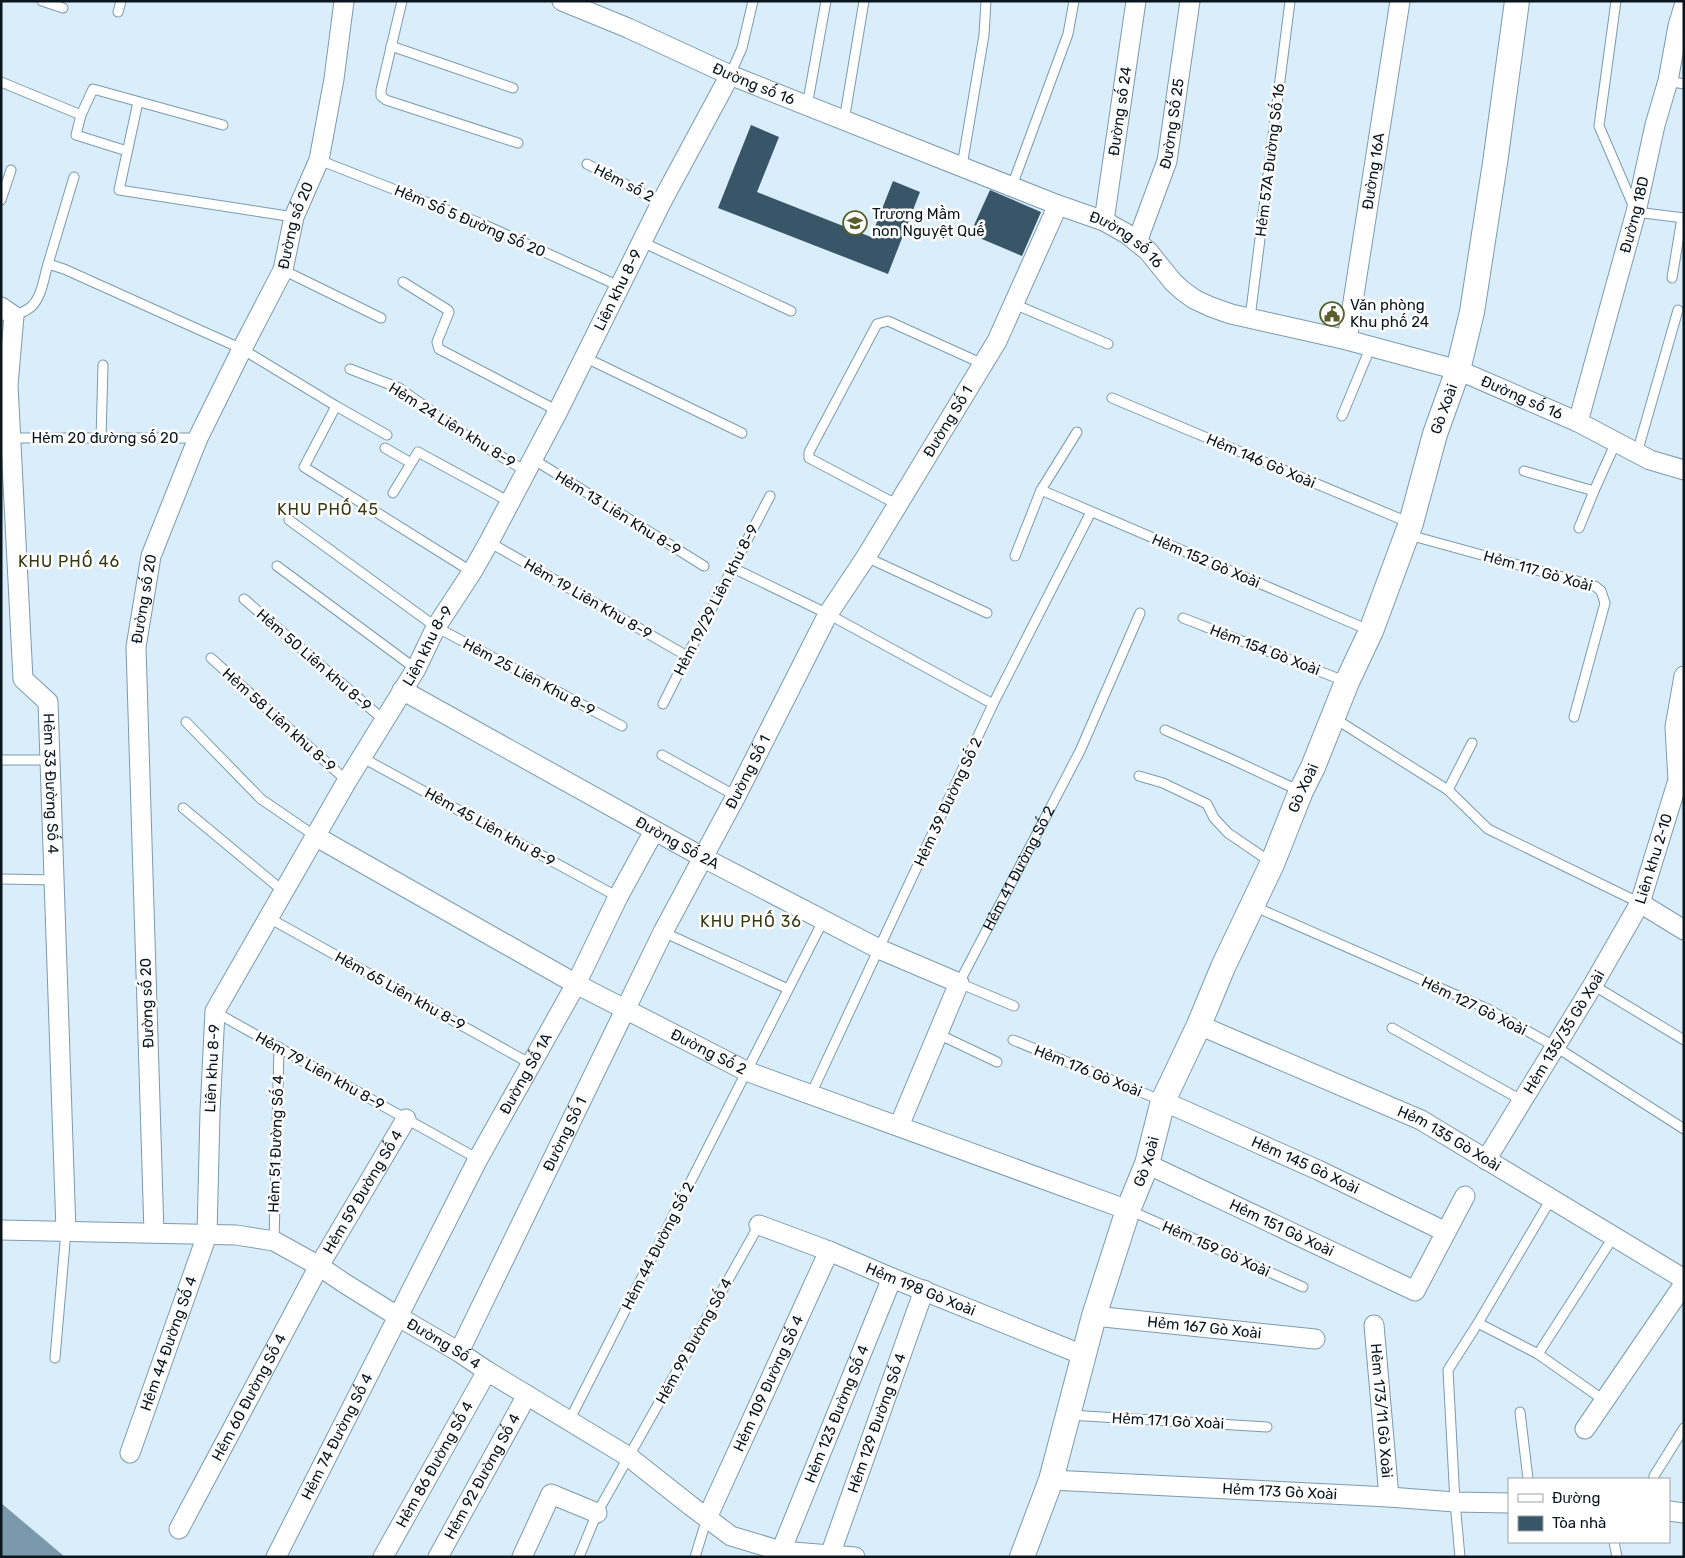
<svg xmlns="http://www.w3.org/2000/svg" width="1685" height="1558" font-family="Rubik,sans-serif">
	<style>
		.water { fill: #7b99ac }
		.building { fill: #385667 }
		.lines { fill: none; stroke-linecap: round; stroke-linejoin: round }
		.service-casing { stroke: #7b9bae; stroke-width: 11 }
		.minor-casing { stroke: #7b9bae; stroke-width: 21 }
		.tertiary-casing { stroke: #7b9bae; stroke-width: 26 }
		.service { stroke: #fff; stroke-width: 9 }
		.minor { stroke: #fff; stroke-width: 19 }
		.tertiary { stroke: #fff; stroke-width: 24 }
		.labels { text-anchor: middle; stroke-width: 5; stroke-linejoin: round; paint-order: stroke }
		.street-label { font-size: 15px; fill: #0a161d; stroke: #fff }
		.poi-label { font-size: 15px; fill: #0a161d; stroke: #fff; text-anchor: start }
		.neighbourhood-label { font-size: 16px; letter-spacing: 1px; fill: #353a11; stroke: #fff }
	</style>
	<rect width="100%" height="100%" fill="#d9edfa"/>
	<path class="water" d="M1,1503L65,1557H1Z"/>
	<g class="building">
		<path d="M751,125L779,137L757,192L871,237L893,181L920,192L888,274L718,208Z"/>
		<path d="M990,190L1041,212L1022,256L970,234Z"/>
	</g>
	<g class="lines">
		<g class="service-casing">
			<g id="service">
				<path d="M42,1L63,8"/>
				<path d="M402,1L381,90V96L386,100L518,143"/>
				<path d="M1616,1L1599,126L1636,212L1684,218"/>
				<path d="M118,12L121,1"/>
				<path d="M391,46L513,88"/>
				<path d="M730,75L742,48L753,1"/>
				<path d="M1668,81L1684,84"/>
				<path d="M1,82L81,115"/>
				<path d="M138,102L119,190L294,217"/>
				<path d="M807,106L826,1"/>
				<path d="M844,121L864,1"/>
				<path d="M127,151L76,135L81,115L93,89L223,125"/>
				<path d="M319,160L485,225L619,286"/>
				<path d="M587,164L661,203"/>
				<path d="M962,166L984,35L986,1"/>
				<path d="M1012,186L1068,34L1074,1"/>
				<path d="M1,200L11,170"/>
				<path d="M642,242L791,311"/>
				<path d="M48,264L74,177"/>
				<path d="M283,270L381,318"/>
				<path d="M1672,278L1682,218"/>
				<path d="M403,282L448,310L449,312L437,342L439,349L558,411"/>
				<path d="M1014,304L1108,344"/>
				<path d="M14,316C20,313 27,311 32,306C42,296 44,277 48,264L64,269L242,349L336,406L387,435"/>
				<path d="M1250,318L1290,1"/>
				<path d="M584,357L742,433"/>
				<path d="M350,369L399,388L468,437L526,471"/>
				<path d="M1112,398L1410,523"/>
				<path d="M336,406L304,467L472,572"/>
				<path d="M1342,416L1371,346"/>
				<path d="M12,438H198"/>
				<path d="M101,438L103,365"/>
				<path d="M385,448L411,463"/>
				<path d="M1637,453L1678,310"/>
				<path d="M533,459L704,566"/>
				<path d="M1524,471L1594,491"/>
				<path d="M1041,490L1371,631"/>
				<path d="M393,493L418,452L510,502"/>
				<path d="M898,505L809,458V452L877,324L888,321L983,364"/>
				<path d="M289,520L436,627L622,726"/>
				<path d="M1579,528L1594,491L1616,442"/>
				<path d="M1409,535L1595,586L1601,591L1605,603L1574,717"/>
				<path d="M489,542L687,656"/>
				<path d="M1015,556L1041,490L1077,432"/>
				<path d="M866,557L987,613"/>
				<path d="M277,566L416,669"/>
				<path d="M733,568L828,614L993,704"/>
				<path d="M244,599L385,721"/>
				<path d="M1183,618L1347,682"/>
				<path d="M211,658L347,781"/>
				<path d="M663,704L687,656L770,496"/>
				<path d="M1334,718L1448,790L1488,829L1640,903"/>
				<path d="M186,722L261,799L315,836"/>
				<path d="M1165,730L1231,759L1300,791"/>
				<path d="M662,755L736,796"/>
				<path d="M361,757L618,897"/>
				<path d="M1,760H50"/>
				<path d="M1139,776L1163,783L1207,804L1214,818L1228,833L1272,863"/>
				<path d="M1448,790L1472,743"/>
				<path d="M183,808L283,891"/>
				<path d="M1,879L54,880"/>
				<path d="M1253,906L1488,1009L1556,1047L1684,1129"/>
				<path d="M269,918L531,1064"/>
				<path d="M663,932L788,989"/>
				<path d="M1593,985L1684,1040"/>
				<path id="s1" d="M1014,1006L959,983L1080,751L1140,613"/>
				<path d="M215,1012L478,1159"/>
				<path d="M1392,1028L1523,1101"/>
				<path d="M938,1034L997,1062"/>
				<path d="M1013,1040L1163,1101"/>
				<path d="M811,1094L993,704L1091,512"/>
				<path d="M1129,1210L1303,1287"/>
				<path d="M274,1241L279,1047"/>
				<path d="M1478,1323L1538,1354L1605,1401"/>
				<path d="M1538,1354L1614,1236"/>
				<path d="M55,1358L66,1231"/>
				<path d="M1520,1412L1528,1479"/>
				<path d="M1069,1415L1267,1427"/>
				<path d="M569,1421L824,919"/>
				<path d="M1654,1479V1476L1684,1428"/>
				<path d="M1614,1542L1617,1557"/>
				<path d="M579,1557L597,1513L759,1225"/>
				<path d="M695,1557L707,1518"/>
				<path d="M1460,1557L1455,1502L1448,1370L1478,1323L1551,1199"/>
			</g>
		</g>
		<g class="minor-casing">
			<g id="minor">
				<path id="s2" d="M562,1L628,28L730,75L1058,205L1104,221L1127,234L1148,251L1173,282L1183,291L1194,299L1211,307L1231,314L1347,340L1458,370L1578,422L1650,460L1684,470"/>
				<path id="s3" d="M1104,221L1136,1"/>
				<path id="s4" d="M1137,242L1167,161L1190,1"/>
				<path id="s5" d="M1,307L14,316L8,385L23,679L48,702L66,1231"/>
				<path id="s6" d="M1347,340L1400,1"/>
				<path id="s7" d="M1578,422L1636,212L1655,125L1668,81L1678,26L1684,6"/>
				<path id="s8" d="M402,690L704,858L879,949L959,983L899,1126"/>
				<path id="s9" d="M315,836L576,984L746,1071L1128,1210"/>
				<path d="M1640,903L1684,930"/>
				<path id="s10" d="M1199,1025L1421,1120L1684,1279"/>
				<path id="s11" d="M1163,1101L1318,1170L1446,1232"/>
				<path id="s12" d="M1486,1160L1593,985L1640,903L1678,780L1675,727L1684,676"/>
				<path id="s13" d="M1147,1164L1415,1291L1465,1196"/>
				<path id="s14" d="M759,1225L829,1251L892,1278L1083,1355"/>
				<path id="s15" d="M1,1230L236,1235L274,1241L319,1266L344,1283L397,1316L459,1352L487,1371L629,1457L691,1506L731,1536L781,1551L855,1557"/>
				<path id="s16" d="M154,1233L136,647L151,556L198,438L242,349L283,270L294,217L319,160L334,79L344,1"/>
				<path id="s17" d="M1094,1316L1315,1339"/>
				<path id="s18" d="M1374,1325L1389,1497"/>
				<path id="s19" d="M459,1352L663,932L736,796L828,614L866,557L997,341L1058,205"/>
				<path d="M1585,1429L1684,1284"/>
				<path id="s20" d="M130,1453L207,1235L210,1112L215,1011L347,781L416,669L436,627L472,572L489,542L558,411L661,203L730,75"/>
				<path id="s21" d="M1051,1480L1389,1497L1455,1502L1509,1503"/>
				<path d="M1669,1511L1684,1513"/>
				<path id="s22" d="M707,1518L829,1251"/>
				<path id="s23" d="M179,1529L319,1266L406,1119"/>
				<path id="s24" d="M781,1551L892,1278"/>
				<path id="s25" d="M830,1555L924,1290"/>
				<path id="s26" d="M276,1557L478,1159L576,984L618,897L654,831"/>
				<path id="s27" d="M383,1557L487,1371"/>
				<path id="s28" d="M438,1557L527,1395"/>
				<path d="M522,1557L551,1494L597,1513"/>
			</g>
		</g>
		<g class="tertiary-casing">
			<g id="tertiary">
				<path id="s29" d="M1022,1557L1051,1480L1094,1316L1128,1210L1147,1164L1163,1101L1199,1025L1223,967L1272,864L1301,791L1313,767L1347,682L1371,631L1411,523L1435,434L1458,370L1472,312L1495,163L1517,1"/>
			</g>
		</g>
		<use href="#service" class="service"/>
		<use href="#minor" class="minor"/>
		<use href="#tertiary" class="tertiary"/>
	</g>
	<defs>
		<g id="school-ring" transform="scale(1.25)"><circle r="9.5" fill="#fff" stroke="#585e2c" stroke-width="1.5"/><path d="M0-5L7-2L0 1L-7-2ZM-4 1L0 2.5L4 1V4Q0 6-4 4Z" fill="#585e2c"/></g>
		<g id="civic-ring" transform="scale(1.25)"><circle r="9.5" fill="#fff" stroke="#585e2c" stroke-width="1.5"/><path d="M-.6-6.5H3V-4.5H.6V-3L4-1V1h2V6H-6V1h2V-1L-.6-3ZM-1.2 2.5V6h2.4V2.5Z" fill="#585e2c"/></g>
	</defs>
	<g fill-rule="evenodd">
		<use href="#school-ring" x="855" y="223"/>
		<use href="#civic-ring" x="1332" y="314"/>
	</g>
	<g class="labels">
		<g class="street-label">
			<text dy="5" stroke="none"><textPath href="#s2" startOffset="209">Đường số 16</textPath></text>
			<text dy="5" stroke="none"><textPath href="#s3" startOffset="111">Đường số 24</textPath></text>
			<text dy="5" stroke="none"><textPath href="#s4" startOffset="124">Đường Số 25</textPath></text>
			<text transform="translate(1270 160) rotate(-83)" y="5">Hẻm 57A Đường Số 16</text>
			<text dy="5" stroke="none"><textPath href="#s6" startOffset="171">Đường 16A</textPath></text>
			<text transform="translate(624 183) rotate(27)" y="5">Hẻm số 2</text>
			<text dy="5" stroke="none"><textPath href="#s7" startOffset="215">Đường 18D</textPath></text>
			<text transform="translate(470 221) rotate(23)" y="5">Hẻm Số 5 Đường Số 20</text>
			<text dy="5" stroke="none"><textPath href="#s16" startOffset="1040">Đường số 20</textPath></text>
			<text dy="5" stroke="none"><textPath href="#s2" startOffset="614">Đường số 16</textPath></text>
			<text dy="5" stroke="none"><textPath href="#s20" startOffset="1282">Liên khu 8-9</textPath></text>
			<text dy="5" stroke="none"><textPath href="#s2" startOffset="1049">Đường số 16</textPath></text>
			<text dy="5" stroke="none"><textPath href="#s29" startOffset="1226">Gò Xoài</textPath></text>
			<text dy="5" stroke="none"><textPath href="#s19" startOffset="1052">Đường Số 1</textPath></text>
			<text transform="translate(452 425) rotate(32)" y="5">Hẻm 24 Liên khu 8-9</text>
			<text x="105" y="443">Hẻm 20 đường số 20</text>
			<text transform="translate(1261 461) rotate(23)" y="5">Hẻm 146 Gò Xoài</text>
			<text transform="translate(618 513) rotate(32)" y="5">Hẻm 13 Liên Khu 8-9</text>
			<text transform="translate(1206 561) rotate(23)" y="5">Hẻm 152 Gò Xoài</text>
			<text transform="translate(1538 571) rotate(16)" y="5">Hẻm 117 Gò Xoài</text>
			<text dy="5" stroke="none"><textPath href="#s16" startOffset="635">Đường số 20</textPath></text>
			<text transform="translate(588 599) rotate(30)" y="5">Hẻm 19 Liên Khu 8-9</text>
			<text transform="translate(716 600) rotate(-63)" y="5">Hẻm 19/29 Liên khu 8-9</text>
			<text dy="5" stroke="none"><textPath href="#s20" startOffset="878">Liên khu 8-9</textPath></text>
			<text transform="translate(1265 650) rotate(21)" y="5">Hẻm 154 Gò Xoài</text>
			<text transform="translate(314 660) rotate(41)" y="5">Hẻm 50 Liên khu 8-9</text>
			<text transform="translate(529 677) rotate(28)" y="5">Hẻm 25 Liên Khu 8-9</text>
			<text transform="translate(279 720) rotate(42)" y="5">Hẻm 58 Liên khu 8-9</text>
			<text dy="5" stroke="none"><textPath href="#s19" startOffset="648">Đường Số 1</textPath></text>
			<text dy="5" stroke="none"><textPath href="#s5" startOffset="495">Hẻm 33 Đường Số 4</textPath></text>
			<text dy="5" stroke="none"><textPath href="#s29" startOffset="821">Gò Xoài</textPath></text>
			<text transform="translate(948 802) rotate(-65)" y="5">Hẻm 39 Đường Số 2</text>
			<text transform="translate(490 827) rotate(29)" y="5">Hẻm 45 Liên khu 8-9</text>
			<text dy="5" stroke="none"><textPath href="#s8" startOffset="315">Đường Số 2A</textPath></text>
			<text dy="5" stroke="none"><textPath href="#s12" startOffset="346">Liên khu 2-10</textPath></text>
			<text dy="5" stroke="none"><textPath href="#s1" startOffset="189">Hẻm 41 Đường Số 2</textPath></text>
			<text transform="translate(400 991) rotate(29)" y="5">Hẻm 65 Liên khu 8-9</text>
			<text transform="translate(147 1003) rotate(-92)" y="5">Đường số 20</text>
			<text transform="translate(1474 1006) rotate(26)" y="5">Hẻm 127 Gò Xoài</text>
			<text dy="5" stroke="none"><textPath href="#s12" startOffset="150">Hẻm 135/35 Gò Xoài</textPath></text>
			<text dy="5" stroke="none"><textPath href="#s9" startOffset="449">Đường Số 2</textPath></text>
			<text dy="5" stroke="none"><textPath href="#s20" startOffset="398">Liên khu 8-9</textPath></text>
			<text transform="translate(320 1071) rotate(29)" y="5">Hẻm 79 Liên khu 8-9</text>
			<text transform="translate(1088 1071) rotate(22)" y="5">Hẻm 176 Gò Xoài</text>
			<text dy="5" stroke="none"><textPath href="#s26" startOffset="544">Đường Số 1A</textPath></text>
			<text dy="5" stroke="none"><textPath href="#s19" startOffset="242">Đường Số 1</textPath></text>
			<text dy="5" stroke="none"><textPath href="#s10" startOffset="275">Hẻm 135 Gò Xoài</textPath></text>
			<text transform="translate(276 1144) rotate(-88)" y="5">Hẻm 51 Đường Số 4</text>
			<text dy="5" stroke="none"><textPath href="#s29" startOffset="415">Gò Xoài</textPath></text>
			<text dy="5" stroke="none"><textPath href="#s11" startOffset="156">Hẻm 145 Gò Xoài</textPath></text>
			<text dy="5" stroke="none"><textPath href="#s23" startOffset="384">Hẻm 59 Đường Số 4</textPath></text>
			<text dy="5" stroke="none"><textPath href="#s13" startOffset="149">Hẻm 151 Gò Xoài</textPath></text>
			<text transform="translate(658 1246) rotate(-63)" y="5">Hẻm 44 Đường Số 2</text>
			<text transform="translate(1216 1249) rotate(24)" y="5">Hẻm 159 Gò Xoài</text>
			<text dy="5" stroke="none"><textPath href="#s14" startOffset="174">Hẻm 198 Gò Xoài</textPath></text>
			<text dy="5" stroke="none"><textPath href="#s17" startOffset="111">Hẻm 167 Gò Xoài</textPath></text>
			<text transform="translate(694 1341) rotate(-61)" y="5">Hẻm 99 Đường Số 4</text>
			<text dy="5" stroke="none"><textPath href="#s20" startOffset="116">Hẻm 44 Đường Số 4</textPath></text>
			<text dy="5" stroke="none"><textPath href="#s15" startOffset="472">Đường Số 4</textPath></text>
			<text dy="5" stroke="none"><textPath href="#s22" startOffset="148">Hẻm 109 Đường Số 4</textPath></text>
			<text dy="5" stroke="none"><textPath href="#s23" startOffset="149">Hẻm 60 Đường Số 4</textPath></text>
			<text dy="5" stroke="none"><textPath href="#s18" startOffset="86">Hẻm 173/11 Gò Xoài</textPath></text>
			<text dy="5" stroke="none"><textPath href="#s24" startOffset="148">Hẻm 123 Đường Số 4</textPath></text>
			<text transform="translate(1168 1421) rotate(3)" y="5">Hẻm 171 Gò Xoài</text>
			<text dy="5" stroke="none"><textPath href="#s25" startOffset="140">Hẻm 129 Đường Số 4</textPath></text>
			<text dy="5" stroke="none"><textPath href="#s26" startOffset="135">Hẻm 74 Đường Số 4</textPath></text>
			<text dy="5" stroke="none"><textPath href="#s27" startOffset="106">Hẻm 86 Đường Số 4</textPath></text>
			<text dy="5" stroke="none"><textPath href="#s28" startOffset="92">Hẻm 92 Đường Số 4</textPath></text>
			<text dy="5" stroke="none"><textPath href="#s21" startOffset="229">Hẻm 173 Gò Xoài</textPath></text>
		</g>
		<g class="poi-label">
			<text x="872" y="219">Trương Mầm<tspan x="872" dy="17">non Nguyệt Quế</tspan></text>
			<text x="1350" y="310">Văn phòng<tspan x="1350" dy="17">Khu phố 24</tspan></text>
		</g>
		<g class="neighbourhood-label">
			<text x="328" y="515">KHU PHỐ 45</text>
			<text x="69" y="567">KHU PHỐ 46</text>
			<text x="751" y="927">KHU PHỐ 36</text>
		</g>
	</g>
	<rect width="1685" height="1558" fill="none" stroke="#0a161d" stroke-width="5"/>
	<rect x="1508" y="1478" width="162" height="65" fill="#ffffff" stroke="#9da2a5"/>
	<rect x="1518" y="1494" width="25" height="8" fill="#ffffff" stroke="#9da2a5"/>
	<text x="1552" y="1503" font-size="15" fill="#0a161d">Đường</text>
	<rect x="1518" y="1516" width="25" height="15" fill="#385667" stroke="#9da2a5"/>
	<text x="1552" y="1528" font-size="15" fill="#0a161d">Tòa nhà</text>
</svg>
